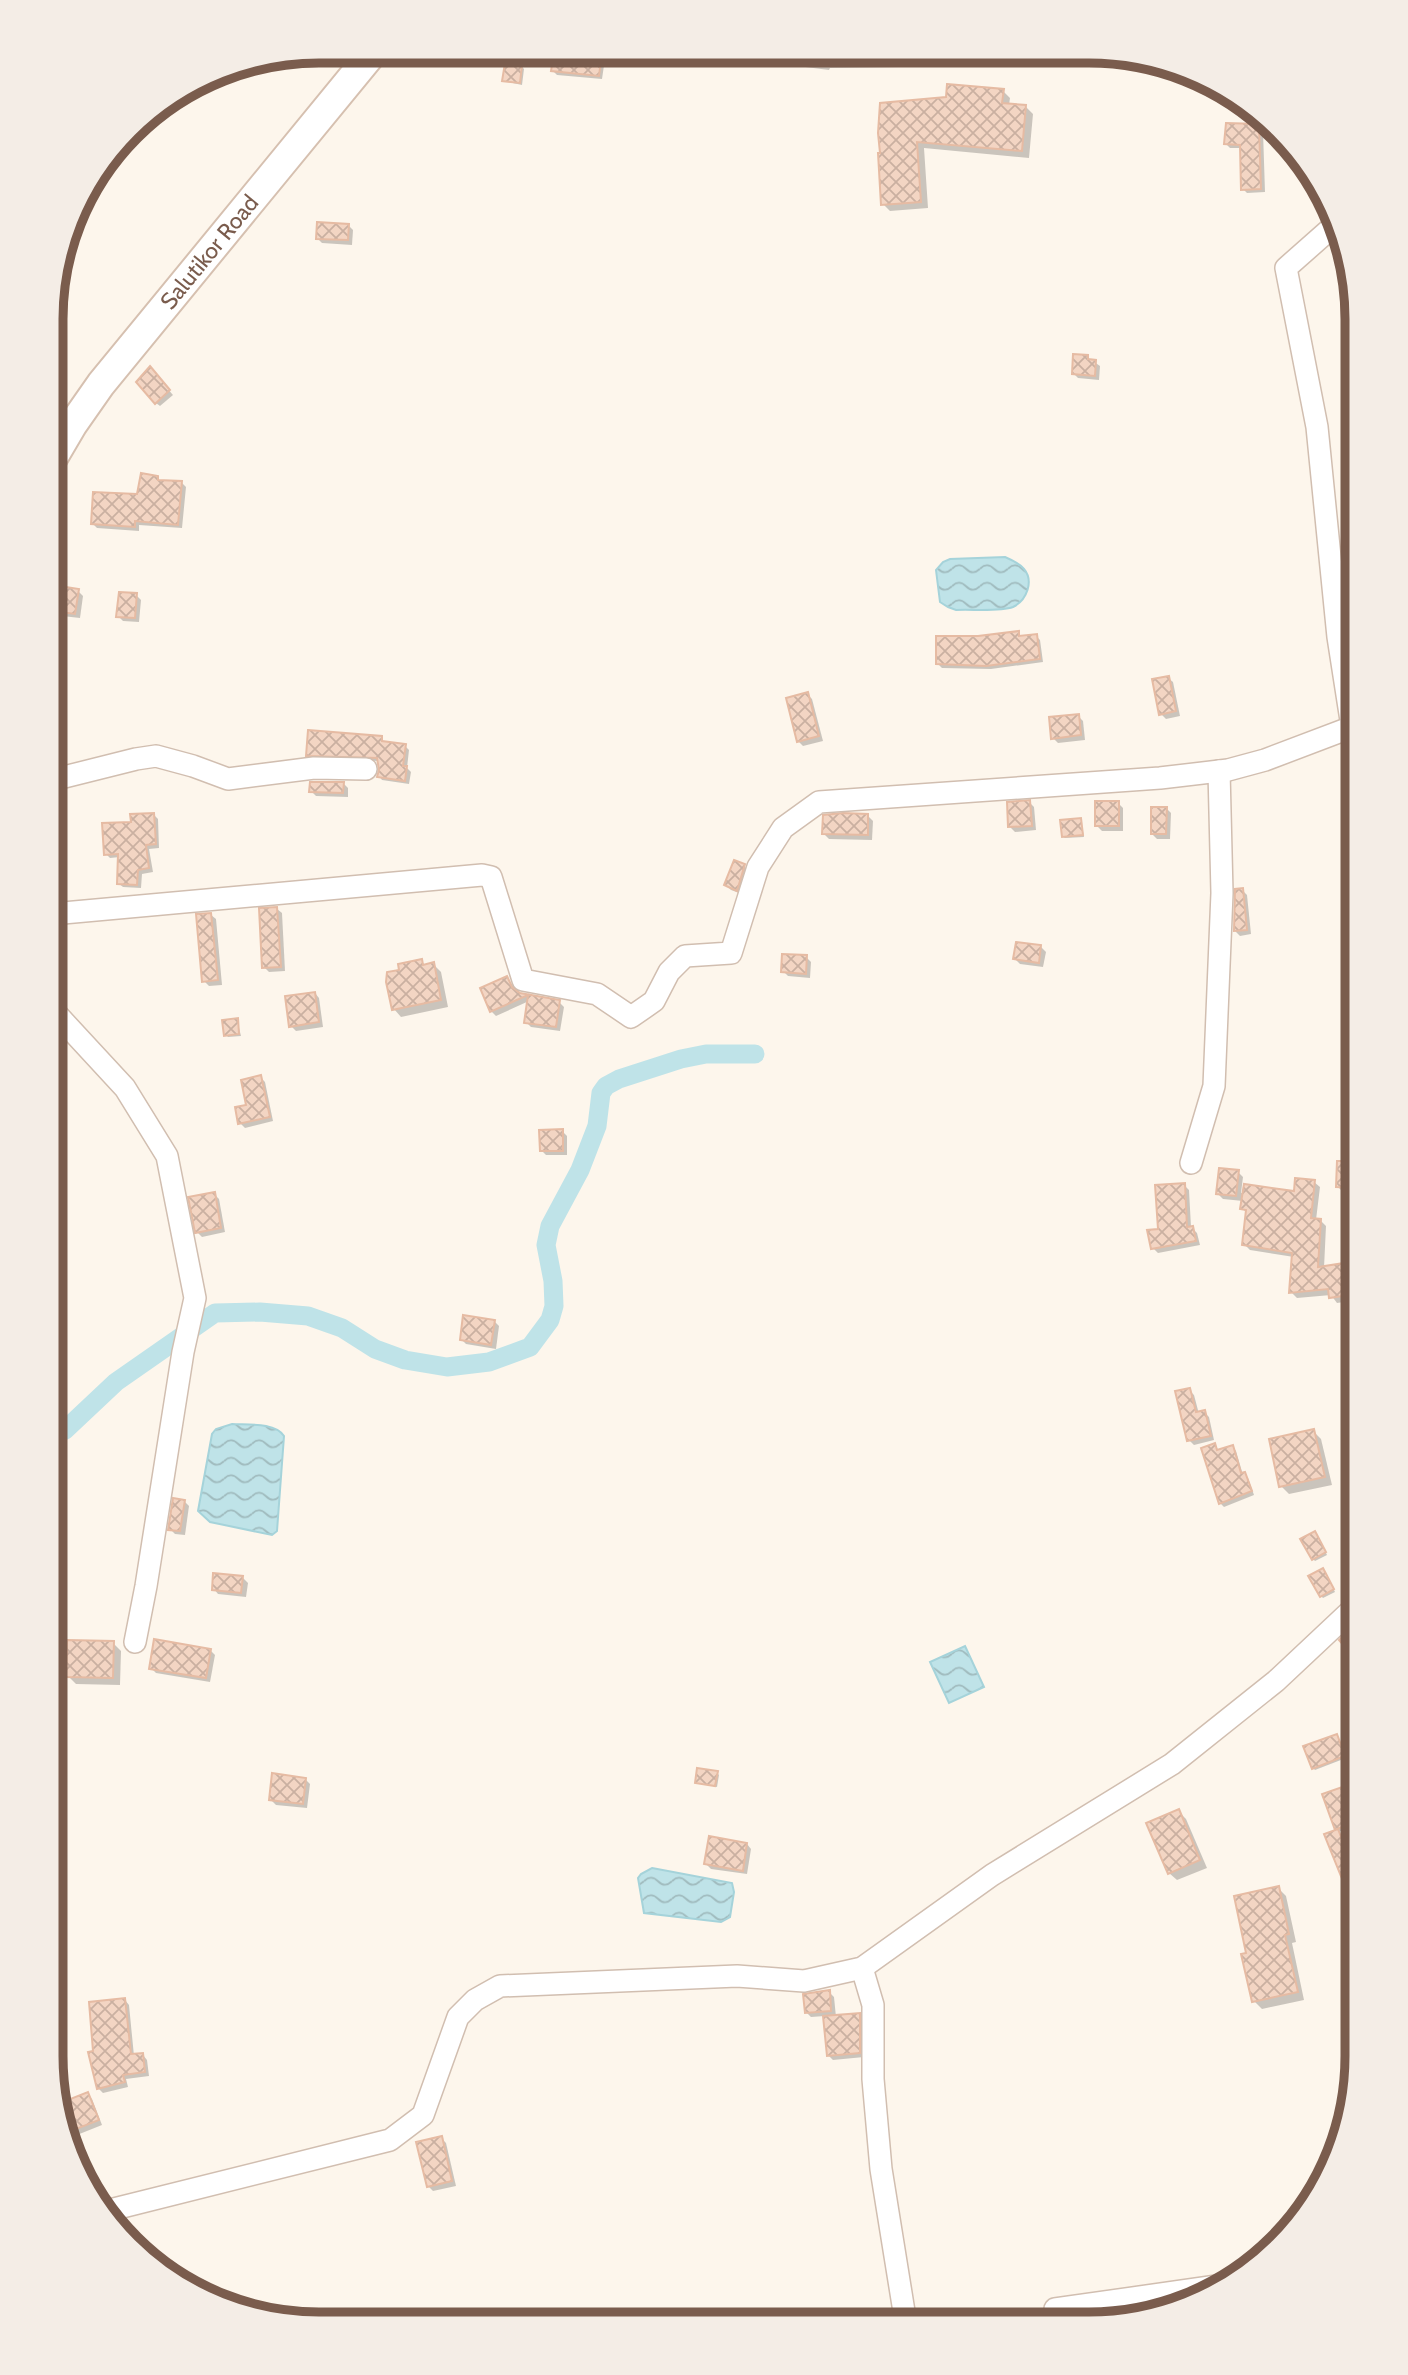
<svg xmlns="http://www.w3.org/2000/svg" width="1408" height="2375" font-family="Cabin,sans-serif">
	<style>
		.water { fill: url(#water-waves); stroke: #a5d3da; stroke-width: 2 }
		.shadow { fill: #0003 }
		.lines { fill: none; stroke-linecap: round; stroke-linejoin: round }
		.canal { stroke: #bfe3e8; stroke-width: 19 }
		.building { fill: url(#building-cross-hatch); stroke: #e6bba3; stroke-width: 2 }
		.minor-casing { stroke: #d1beb0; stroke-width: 24 }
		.secondary-casing { stroke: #d6c0b0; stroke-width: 32 }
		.minor { stroke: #fff; stroke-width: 21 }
		.secondary { stroke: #fff; stroke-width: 28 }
		.labels { text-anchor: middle; stroke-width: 6; stroke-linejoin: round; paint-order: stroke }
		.street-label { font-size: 23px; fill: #7a5c4d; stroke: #fffaf3 }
		.rim { fill: none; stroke: #7a5c4d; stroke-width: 9 }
	</style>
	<defs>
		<pattern id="water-waves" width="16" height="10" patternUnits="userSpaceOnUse" patternTransform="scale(1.75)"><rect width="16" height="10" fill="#bfe3e8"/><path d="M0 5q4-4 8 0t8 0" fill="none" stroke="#a0bbbe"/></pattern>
		<pattern id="building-cross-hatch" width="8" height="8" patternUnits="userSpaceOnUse" patternTransform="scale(1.75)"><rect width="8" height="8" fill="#f3d5c3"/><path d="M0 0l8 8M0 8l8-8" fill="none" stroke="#cab0a1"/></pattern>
	</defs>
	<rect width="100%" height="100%" fill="#fdf6ec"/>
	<g class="water">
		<path d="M1005,557C1012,560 1019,563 1024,569C1034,581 1027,600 1013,607C1000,612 971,609 956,610L948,607L940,602L936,570L943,562L950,559Z"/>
		<path d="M232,1424C247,1425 275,1422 284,1436L277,1531L272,1535L210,1522L198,1511L212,1434L216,1429Z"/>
		<path d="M965,1646L984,1687L949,1703L930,1662Z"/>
		<path d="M652,1868L732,1883L734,1892L730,1917L721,1922L644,1913L638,1878L641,1874Z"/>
	</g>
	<g class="shadow">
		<path d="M587,52H606L602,79L557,75L553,71L587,59Z"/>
		<path d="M725,52L771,53L773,55L772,67L726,61Z"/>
		<path d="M777,52H903L901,67L830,68L829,70L782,64L776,58Z"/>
		<path d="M522,67L524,69L522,85L504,81Z"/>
		<path d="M1003,91L1010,98L1009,105L1026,107L1033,114L1029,158L924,148L928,208L890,211L883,204L882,154Z"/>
		<path d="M1266,121L1285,140L1270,138L1263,131L1265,192L1247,193L1243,189L1242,148H1230L1226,144L1259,126L1265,132Z"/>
		<path d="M348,225L353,230L352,245L322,243L317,238Z"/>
		<path d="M1345,256L1349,280H1340L1337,257Z"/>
		<path d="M1087,357L1100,366L1099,380L1078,378L1074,374Z"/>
		<path d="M154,373L173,395L160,406L156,403Z"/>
		<path d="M157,478L161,482L182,483L186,487L182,528L139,525V531L97,528L93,524L139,496Z"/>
		<path d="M53,587L78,591L83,596L80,618L53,615Z"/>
		<path d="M136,595L141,600L139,622L123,621L118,616Z"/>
		<path d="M1018,633L1022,637L1036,636L1040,640L1043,662L991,669L942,668L937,663L978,638Z"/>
		<path d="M1168,678L1173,682L1180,716L1166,719L1161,714Z"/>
		<path d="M807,694L812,699L823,741L803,746L798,741Z"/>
		<path d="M1078,716L1083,721L1085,740L1058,743L1053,738Z"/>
		<path d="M381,737L385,743L405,746L409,750L407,768L411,772L409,784L382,780L379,776L380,761L312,759L308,755Z"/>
		<path d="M343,783L348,788V797L316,796L311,791Z"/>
		<path d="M1029,802L1034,807L1036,830L1015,832L1010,827Z"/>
		<path d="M1118,803L1123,808V831H1102L1097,826Z"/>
		<path d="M1166,808L1171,813L1170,839H1157L1152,834Z"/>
		<path d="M154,815L158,819L159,848L149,849L153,872L142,874L141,888L123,887L118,883L120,857L110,858L106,854L132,823Z"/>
		<path d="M868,816L873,821L872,840L829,839L824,834Z"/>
		<path d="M1081,820L1084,837L1065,838L1063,837Z"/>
		<path d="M744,866L749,871L742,894L731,890L726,885Z"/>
		<path d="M1242,890L1247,895L1251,934L1240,936L1235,931Z"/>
		<path d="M277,909L282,913L285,971L269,972L264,967Z"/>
		<path d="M211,915L216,919L222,985L209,986L204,981Z"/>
		<path d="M1041,947L1046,952L1043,967L1020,964L1015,959Z"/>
		<path d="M806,957L811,962L810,978L788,976L783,971Z"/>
		<path d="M421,961L426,966L433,964L441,972L448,1007L401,1017L394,1009L401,971Z"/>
		<path d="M507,978L520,995L559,1002L564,1007L560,1031L531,1027L526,1022L529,1001L496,1016L491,1011Z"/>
		<path d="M315,993L319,998L323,1027L296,1031L291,1026Z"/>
		<path d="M237,1020L241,1036L228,1037L226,1035Z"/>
		<path d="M260,1077L265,1082L273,1121L245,1128L240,1123Z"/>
		<path d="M562,1131L567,1136V1155H546L541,1150Z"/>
		<path d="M1357,1163V1191H1342L1338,1187Z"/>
		<path d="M1238,1172L1243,1177L1241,1193H1295L1314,1182L1320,1187L1316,1220H1320L1326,1226L1324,1268L1357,1263V1300L1337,1303L1331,1295L1297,1298L1291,1292L1294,1257L1250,1250L1244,1244L1247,1213L1242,1208L1243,1201L1223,1199L1218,1194Z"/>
		<path d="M1184,1185L1189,1190L1191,1227L1197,1233L1200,1245L1158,1253L1153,1248L1159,1231Z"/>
		<path d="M214,1194L219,1199L225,1232L202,1237L197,1232Z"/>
		<path d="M494,1321L499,1326L496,1349L466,1344L461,1339Z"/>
		<path d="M1189,1390L1194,1395L1199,1414L1204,1412L1209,1417L1214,1440L1194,1445L1189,1440Z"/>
		<path d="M1313,1431L1321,1439L1332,1485L1289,1494L1281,1486Z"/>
		<path d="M1215,1445L1219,1451L1233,1447L1236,1451L1243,1475L1248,1478L1254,1495L1224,1507L1220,1503Z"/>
		<path d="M184,1501L189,1506L185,1535L175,1534L170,1529Z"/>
		<path d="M1317,1535L1327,1555L1315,1561L1313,1559Z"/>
		<path d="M1325,1572L1335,1592L1323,1598L1321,1596Z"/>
		<path d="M243,1578L248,1583L246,1597L218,1594L214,1589Z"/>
		<path d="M113,1643L121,1651L120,1685L76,1684L68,1676Z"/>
		<path d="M210,1650L215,1655L210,1682L156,1673L151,1668Z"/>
		<path d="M1337,1736L1346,1758L1315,1770L1313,1768Z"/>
		<path d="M717,1773L719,1775L717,1787L696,1782Z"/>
		<path d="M305,1779L310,1784L307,1808L276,1805L271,1800Z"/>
		<path d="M1356,1784L1357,1825L1338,1832L1342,1836L1357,1874V1893L1352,1895L1347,1890L1326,1835L1339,1831L1324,1795Z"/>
		<path d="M1178,1811L1186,1819L1207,1868L1177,1880L1169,1873Z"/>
		<path d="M747,1844L751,1849L747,1874L711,1869L706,1864Z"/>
		<path d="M1278,1888L1286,1896L1296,1942L1292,1943L1304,2000L1262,2009L1254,2001L1248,1954Z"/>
		<path d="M829,1992L834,1997L836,2017L859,2014L864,2019V2057L833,2060L828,2055L825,2016L811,2017L806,2012Z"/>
		<path d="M125,2000L129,2005L134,2056L143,2055L147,2060L149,2076L126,2079L128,2087L103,2093L98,2088L95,2052Z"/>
		<path d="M87,2094L92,2099L102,2125L67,2139L61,2105Z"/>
		<path d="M441,2138L446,2143L456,2186L433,2191L428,2186Z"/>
	</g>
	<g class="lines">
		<path class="canal" d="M52,1436L65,1430L116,1382L215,1313L260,1312L308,1316L342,1328L375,1349L405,1360L447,1367L489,1362L530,1347L550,1320L554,1306L553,1281L546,1245L550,1226L580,1170L597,1126L601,1093L606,1086L619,1079L681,1059L706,1054H755"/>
	</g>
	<g class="building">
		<path d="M554,52L585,57L586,52H602L599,76L551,71Z"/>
		<path d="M505,63L522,65L520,83L502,81Z"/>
		<path d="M947,84L1004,89L1002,103L1026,105L1022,151L917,142L921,202L881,205L878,153H880L878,133L880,103L946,97Z"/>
		<path d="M1226,123L1259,124L1261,189L1241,190L1240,145L1224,144Z"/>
		<path d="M317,222L349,224L348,240L316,239Z"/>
		<path d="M1073,354L1088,355V359L1096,360L1095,376L1072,374Z"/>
		<path d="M150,366L170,390L155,404L136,382Z"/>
		<path d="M141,473L158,476V480L182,481L178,525L135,521V527L91,524L93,492L137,494Z"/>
		<path d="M53,585L79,589L75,614L53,611Z"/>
		<path d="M119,592L137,593L135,618L116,617Z"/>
		<path d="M1019,631V636L1037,634L1040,659L986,666L936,664V636H978Z"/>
		<path d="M1169,676L1176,711L1159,715L1152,679Z"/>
		<path d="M808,692L819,736L797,742L786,698Z"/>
		<path d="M1079,714L1081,735L1051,739L1049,717Z"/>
		<path d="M308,730L382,736V741L406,744L403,766H407L405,781L377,777L379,770L377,758L306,756Z"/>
		<path d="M310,782H344L343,793L309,792Z"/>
		<path d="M1030,800L1032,826L1008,827L1007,802Z"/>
		<rect x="1095" y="801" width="24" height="25"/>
		<path d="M1151,807H1167L1166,834H1151Z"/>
		<path d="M154,813L156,844L146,845L149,868L138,870L137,885L117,884L118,854L104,855L102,823L131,822L130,814Z"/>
		<path d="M843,813L868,814V835L822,834L823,815Z"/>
		<path d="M1081,818L1083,835L1062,837L1060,820Z"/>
		<path d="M734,860L745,864L737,891L724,885Z"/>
		<path d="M1243,888L1247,930L1234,931L1235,889Z"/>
		<path d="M277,907L281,967L262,968L259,908Z"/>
		<path d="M211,913L218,980L202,982L196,914Z"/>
		<path d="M1016,942L1041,945L1039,963L1013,959Z"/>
		<path d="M782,954L807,955L806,974L781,972Z"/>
		<path d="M422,959L423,965L434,962L441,1000L392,1010L386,982L387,972L399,970L398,964Z"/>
		<path d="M507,976L512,987L520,993L560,1000L556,1027L524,1023L528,995L490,1012L480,988Z"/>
		<path d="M315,992L319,1022L289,1027L285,996Z"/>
		<path d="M238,1018L239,1034L224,1036L222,1020Z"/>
		<path d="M261,1075L270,1117L238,1124L235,1107L246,1105L241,1080Z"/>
		<path d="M563,1129V1151H540L539,1130Z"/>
		<path d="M1337,1161H1357V1188L1336,1187Z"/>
		<path d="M1219,1168L1239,1170L1236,1196L1216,1194Z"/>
		<path d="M1295,1178L1315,1180L1311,1218L1321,1219L1318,1267L1357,1261V1294L1329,1298L1328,1289L1289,1293L1292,1253L1242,1245L1246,1210L1240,1209L1244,1184L1294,1191Z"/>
		<path d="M1185,1183L1187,1227L1193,1226L1196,1241L1151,1249L1147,1230L1158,1229L1155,1185Z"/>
		<path d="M215,1192L221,1228L195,1233L188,1197Z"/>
		<path d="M463,1315L495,1320L491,1345L460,1340Z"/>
		<path d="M1190,1388L1196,1412L1205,1410L1211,1436L1187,1441L1175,1391Z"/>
		<path d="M1314,1429L1325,1477L1279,1487L1269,1439Z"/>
		<path d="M1215,1443L1217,1450L1233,1445L1241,1473L1245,1472L1252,1491L1219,1504L1201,1448Z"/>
		<path d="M173,1498L185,1500L180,1531L168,1530Z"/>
		<path d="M1315,1531L1326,1552L1312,1560L1300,1539Z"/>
		<path d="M1323,1568L1334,1589L1320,1597L1308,1576Z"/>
		<path d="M213,1573L243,1576L241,1593L212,1590Z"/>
		<path d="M1357,1623V1661L1339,1640Z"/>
		<path d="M154,1639L211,1649L206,1678L149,1669Z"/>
		<path d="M67,1640L114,1641L113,1678L66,1677Z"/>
		<path d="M1337,1734L1345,1756L1312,1769L1303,1746Z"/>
		<path d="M697,1768L718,1771L715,1786L695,1783Z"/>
		<path d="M272,1773L306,1778L303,1804L269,1800Z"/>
		<path d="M1357,1782V1821L1335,1830L1322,1794Z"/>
		<path d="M1179,1809L1200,1860L1168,1874L1146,1823Z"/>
		<path d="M1338,1829L1357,1879V1916L1324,1834Z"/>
		<path d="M709,1836L747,1843L743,1871L704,1864Z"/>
		<path d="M1279,1886L1289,1934L1285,1935L1298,1992L1252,2002L1241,1954L1246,1953L1234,1896Z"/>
		<path d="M830,1990L831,2011L805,2013L803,1994Z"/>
		<path d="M125,1998L131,2054L143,2053L145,2072L123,2075L125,2082L97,2089L88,2052L93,2051L89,2002Z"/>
		<path d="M860,2013V2053L827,2056L823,2016Z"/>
		<path d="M88,2092L99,2120L66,2133L60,2103Z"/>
		<path d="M442,2136L452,2181L427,2187L416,2142Z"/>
	</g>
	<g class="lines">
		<g class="minor-casing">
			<g id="minor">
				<path d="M1338,222L1286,268L1317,427L1338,637L1352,727L1357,725"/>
				<path d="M52,780L136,759L156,756L193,766L228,779L314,768L366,769"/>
				<path d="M52,914L482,875L491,877L523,980L597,994L631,1017L654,1001L669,972L685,956L731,953L758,867L783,828L819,802L1160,778L1228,770L1265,760L1352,727"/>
				<path d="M52,1009L125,1088L167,1156L195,1298L183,1352L146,1586L135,1642"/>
				<path d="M1191,1163L1214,1086L1222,893L1219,771"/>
				<path d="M862,1968L873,2005V2079L881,2169L906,2324"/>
				<path d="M102,2212L390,2140L423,2115L458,2017L475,2000L500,1986L737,1976L804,1981L862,1968L992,1875L1172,1764L1276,1681L1357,1605"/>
				<path d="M1055,2309L1224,2285"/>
			</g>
		</g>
		<g class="secondary-casing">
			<g id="secondary">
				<path id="s1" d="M53,458L73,424L101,384L374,51"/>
			</g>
		</g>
		<use href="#minor" class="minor"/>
		<use href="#secondary" class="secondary"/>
	</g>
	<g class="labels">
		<g class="street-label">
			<text dy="8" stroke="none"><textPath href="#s1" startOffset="259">Salutikor Road</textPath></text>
		</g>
	</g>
	<path d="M0 0H1408V2375H0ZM319 63H1089A256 256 0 0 1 1345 319V2056A256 256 0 0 1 1089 2312H319A256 256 0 0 1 63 2056V319A256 256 0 0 1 319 63Z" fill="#f4ede6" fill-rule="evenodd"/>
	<path class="rim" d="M319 63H1089A256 256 0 0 1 1345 319V2056A256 256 0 0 1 1089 2312H319A256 256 0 0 1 63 2056V319A256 256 0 0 1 319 63Z"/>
</svg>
